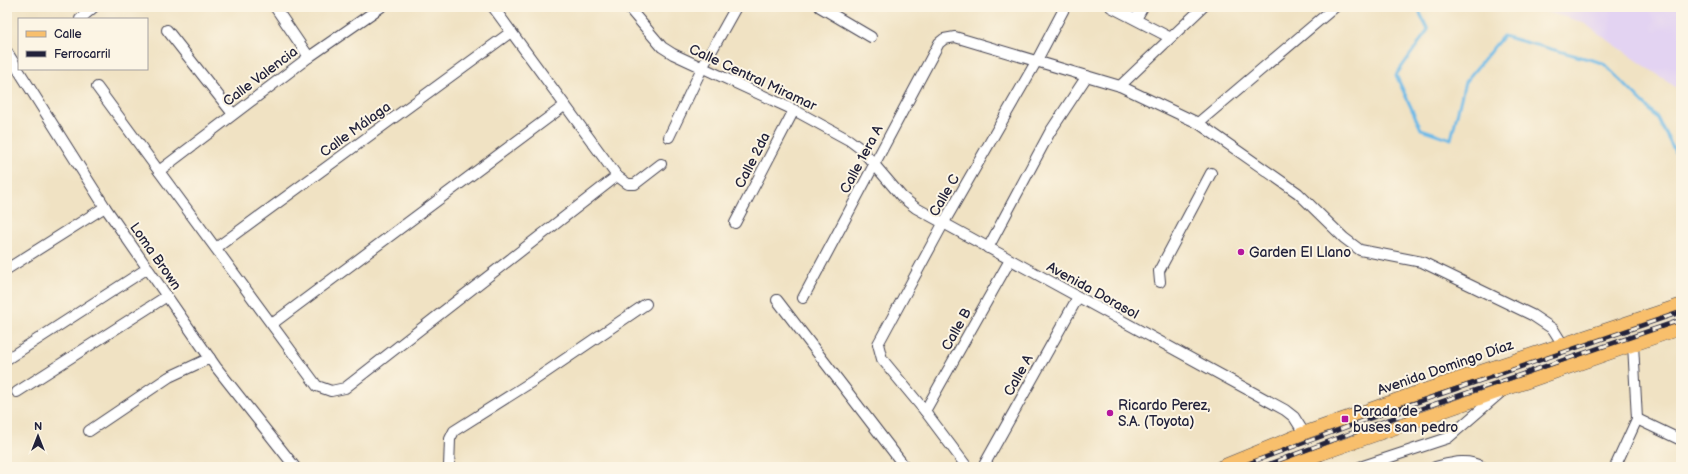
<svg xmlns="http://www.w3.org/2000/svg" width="1688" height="474" font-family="'Balsamiq Sans',sans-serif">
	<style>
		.built { fill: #e3d3f2 }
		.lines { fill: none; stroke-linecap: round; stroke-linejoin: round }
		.stream { stroke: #6dbae7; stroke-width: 3 }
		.minor-casing { stroke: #413f4f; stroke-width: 12 }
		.major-casing { stroke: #413f4f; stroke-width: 14 }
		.minor { stroke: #fff; stroke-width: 10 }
		.major { stroke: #f8bf6c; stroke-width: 13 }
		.rail-casing { stroke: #22223b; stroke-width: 4.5 }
		.rail { stroke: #fcf5e5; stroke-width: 3; stroke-dasharray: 9; stroke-linecap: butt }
		.poi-dot { fill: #b5179e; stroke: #fcf5e5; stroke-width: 1.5 }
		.labels { text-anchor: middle; stroke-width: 4; stroke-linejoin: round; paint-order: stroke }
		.street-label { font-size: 14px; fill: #22223b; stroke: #fcf5e5 }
		.poi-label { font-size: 14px; fill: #22223b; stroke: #fcf5e5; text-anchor: start }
	</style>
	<rect width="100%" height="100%" fill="#fcf5e5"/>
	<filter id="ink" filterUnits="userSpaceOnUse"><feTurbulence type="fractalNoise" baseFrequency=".025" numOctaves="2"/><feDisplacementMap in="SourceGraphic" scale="8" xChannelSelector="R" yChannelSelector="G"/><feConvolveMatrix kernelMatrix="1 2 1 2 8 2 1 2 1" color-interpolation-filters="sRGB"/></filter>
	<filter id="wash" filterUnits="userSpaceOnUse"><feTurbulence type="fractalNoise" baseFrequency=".012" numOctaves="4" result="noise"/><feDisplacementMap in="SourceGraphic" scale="16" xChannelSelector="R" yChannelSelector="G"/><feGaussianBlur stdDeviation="0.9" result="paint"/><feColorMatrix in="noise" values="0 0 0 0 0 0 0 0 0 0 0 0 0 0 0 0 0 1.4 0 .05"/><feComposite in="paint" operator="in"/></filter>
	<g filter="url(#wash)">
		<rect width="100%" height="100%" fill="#f0e2c3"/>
		<path class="built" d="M1528,7H1681V91L1582,22Z"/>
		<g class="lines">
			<path class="stream" d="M1417,7L1428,30L1396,75L1421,129L1451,139L1465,82L1503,36L1603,63L1656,116L1681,163"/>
		</g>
	</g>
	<g filter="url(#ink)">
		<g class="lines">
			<g class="minor-casing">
				<g id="minor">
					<path d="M275,7L309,57"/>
					<path d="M493,7L617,176L628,184H635L661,164"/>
					<path d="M628,7L662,47L673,54L794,110L849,140L861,149L902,197L916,208L1285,410L1294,417L1304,433"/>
					<path d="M820,7L871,37"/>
					<path d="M1111,7L1169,37"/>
					<path d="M80,19L94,7"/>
					<path d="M1136,19L1143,7"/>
					<path d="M167,30L233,114"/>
					<path d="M7,52L105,207L216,367L295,467"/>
					<path d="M1120,86L1203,7"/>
					<path d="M97,87L317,386L331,391L345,388L617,176"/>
					<path d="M1198,123L1335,7"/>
					<path d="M669,137L702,68L736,7"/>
					<path d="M159,171L309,57L381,7"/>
					<path d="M735,223L794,110"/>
					<path d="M216,248L511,32"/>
					<path d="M988,248L1050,132L1087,76"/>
					<path d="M7,269L105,207"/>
					<path d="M1160,282L1159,271L1211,173"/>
					<path d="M803,298L939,43L944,39L955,37L1120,86L1198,123L1298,193L1344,238L1360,250L1422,262L1532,315L1553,329L1563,345"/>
					<path d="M777,300L905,467"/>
					<path d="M272,324L564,106"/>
					<path d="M7,359L148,268"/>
					<path d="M17,392L167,296"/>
					<path d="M925,411L1010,260"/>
					<path d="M1637,419L1681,440"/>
					<path d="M89,431L169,377L210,358"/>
					<path d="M449,467L450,439L454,431L533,381L646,304"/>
					<path d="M967,467L925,411L882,359L878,344L943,224L1036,62L1065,7"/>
					<path d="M983,467L1078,297"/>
					<path d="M1307,467H1321"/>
					<path d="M1360,467L1448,438L1500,393"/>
					<path d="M1435,467C1452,463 1467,458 1482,467"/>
					<path d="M1615,467L1637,419L1633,344"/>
				</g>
			</g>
			<g class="major-casing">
				<g id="major">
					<path d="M1221,467L1304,433L1410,395L1681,305"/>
					<path d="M1283,467L1681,328"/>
				</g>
			</g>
			<use href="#minor" class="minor"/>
			<use href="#major" class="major"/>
			<g class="rail-casing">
				<g id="rail">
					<path d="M1239,467L1368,419L1681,312"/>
					<path d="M1261,467L1370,426L1681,320"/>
				</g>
			</g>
			<use href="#rail" class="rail"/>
		</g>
	</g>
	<g class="poi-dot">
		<circle cx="1241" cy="252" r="4"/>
		<circle cx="1110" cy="413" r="4"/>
		<rect x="1341" y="415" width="8" height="8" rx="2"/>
	</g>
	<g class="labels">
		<g class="street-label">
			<text transform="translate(260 76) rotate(-37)" y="5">Calle Valencia</text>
			<text transform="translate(753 77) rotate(25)" y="5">Calle Central Miramar</text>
			<text transform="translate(355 129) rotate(-36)" y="5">Calle Málaga</text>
			<text transform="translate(861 159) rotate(-62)" y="5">Calle 1era A</text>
			<text transform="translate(752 160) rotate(-63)" y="5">Calle 2da</text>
			<text transform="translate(944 195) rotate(-60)" y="5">Calle C</text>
			<text transform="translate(156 256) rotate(55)" y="5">Loma Brown</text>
			<text transform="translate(1093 290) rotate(29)" y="5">Avenida Dorasol</text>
			<text transform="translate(956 329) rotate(-61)" y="5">Calle B</text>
			<text transform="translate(1445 367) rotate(-19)" y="5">Avenida Domingo Díaz</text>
			<text transform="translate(1018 375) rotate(-61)" y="5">Calle A</text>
		</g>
		<g class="poi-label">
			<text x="1249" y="257">Garden El Llano</text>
			<text x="1118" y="410">Ricardo Perez,<tspan x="1118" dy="16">S.A. (Toyota)</tspan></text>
			<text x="1353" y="416">Parada de<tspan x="1353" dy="16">buses san pedro</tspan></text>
		</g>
	</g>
	<rect width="1688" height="474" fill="none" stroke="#fcf5e5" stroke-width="24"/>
	<rect x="18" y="18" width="130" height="52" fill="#fcf5e5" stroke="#a5a1a1"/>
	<rect x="26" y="31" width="20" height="6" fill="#f8bf6c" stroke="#a5a1a1"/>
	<text x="54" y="38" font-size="12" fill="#22223b">Calle</text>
	<rect x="26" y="51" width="20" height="6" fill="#22223b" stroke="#a5a1a1"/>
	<text x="54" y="58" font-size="12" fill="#22223b">Ferrocarril</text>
	<g transform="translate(38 436)" stroke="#fcf5e5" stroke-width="3" paint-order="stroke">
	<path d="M0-3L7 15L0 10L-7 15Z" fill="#22223b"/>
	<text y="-6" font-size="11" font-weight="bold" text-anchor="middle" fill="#22223b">N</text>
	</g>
</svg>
